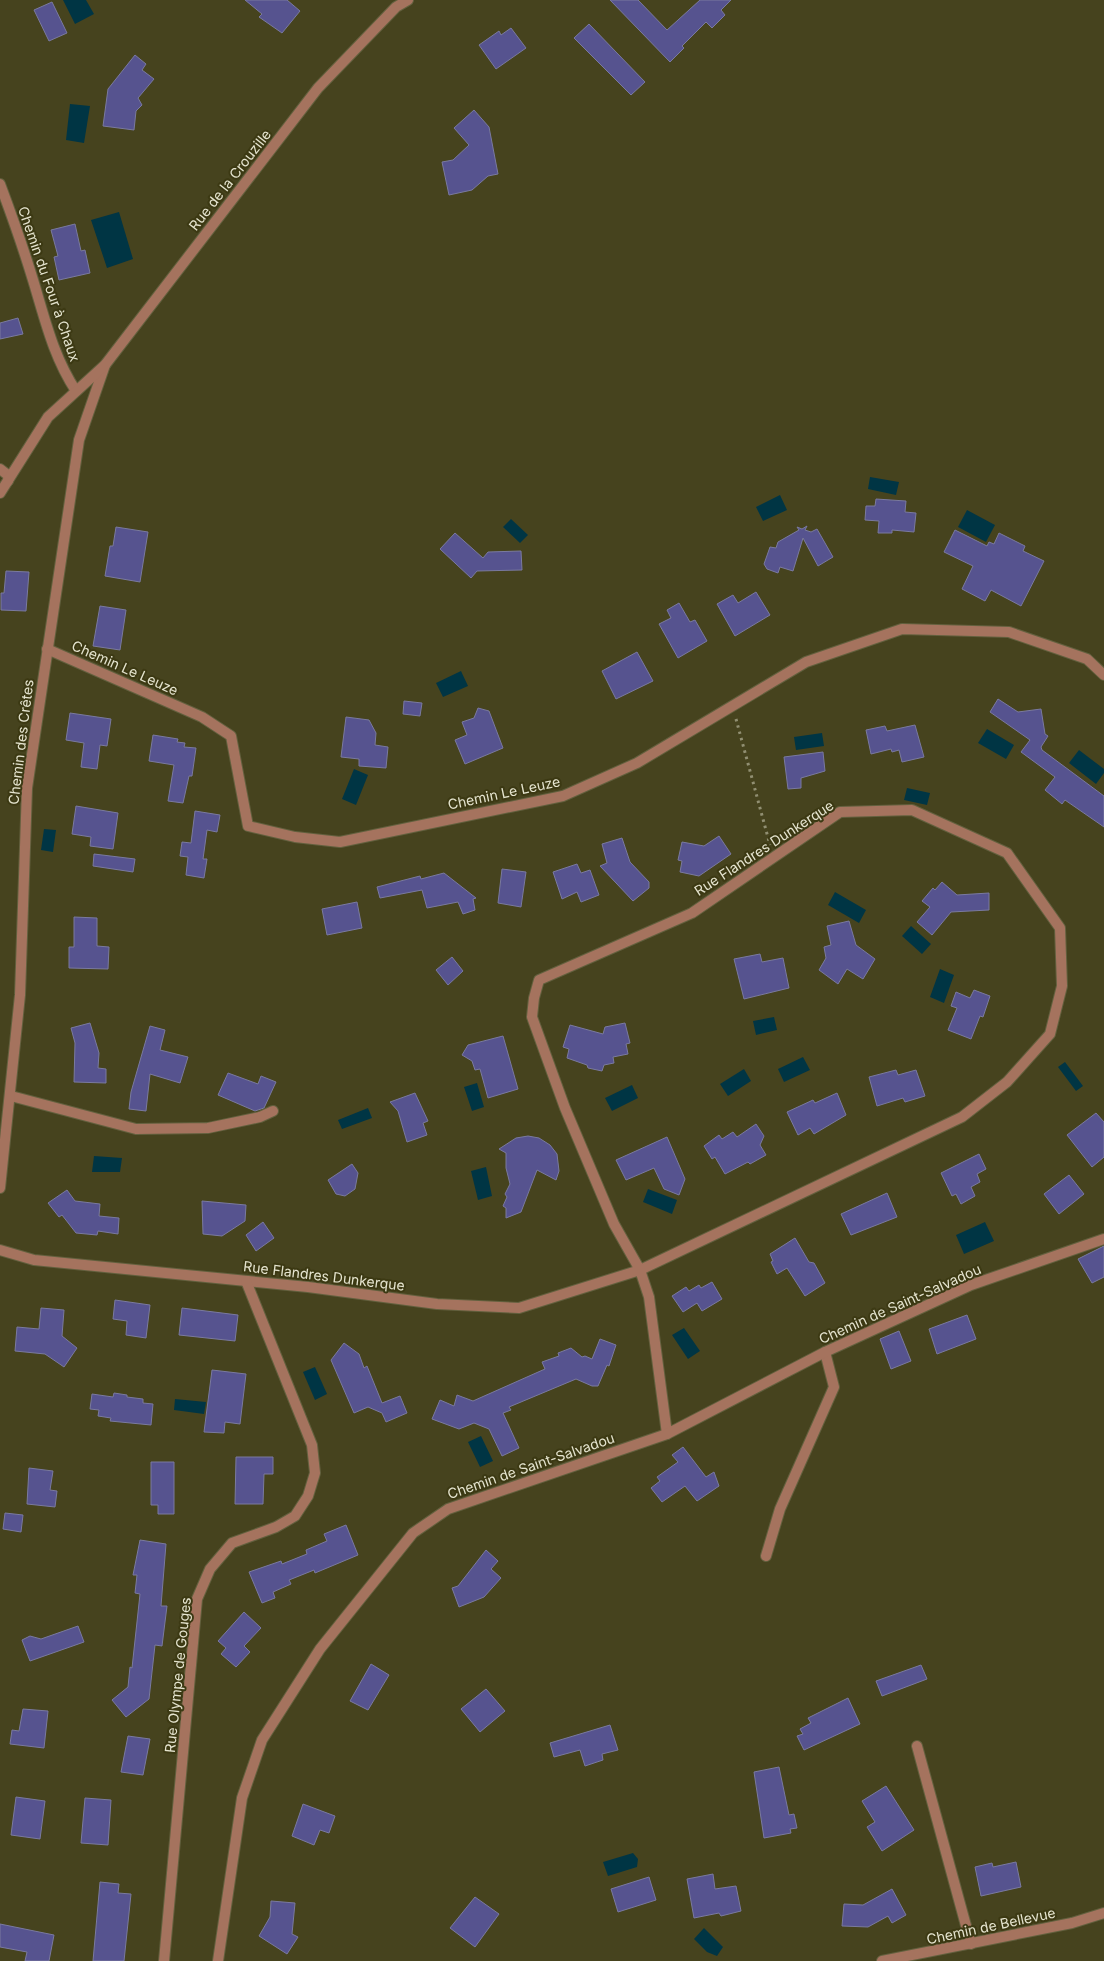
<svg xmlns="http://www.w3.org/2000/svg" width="1104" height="1961" font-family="Inter,sans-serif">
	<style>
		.water { fill: #003544 }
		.building { fill: #56538f; stroke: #7a7a9f }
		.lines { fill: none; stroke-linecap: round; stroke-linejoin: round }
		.service-casing { stroke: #63603e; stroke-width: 12 }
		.minor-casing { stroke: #63603e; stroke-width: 12 }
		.tertiary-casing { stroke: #63603e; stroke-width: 12 }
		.path { stroke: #918f72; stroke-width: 3; stroke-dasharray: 2.5 4; stroke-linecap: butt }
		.service { stroke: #a5735e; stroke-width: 10 }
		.minor { stroke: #a5735e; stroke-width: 10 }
		.tertiary { stroke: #a5735e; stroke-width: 10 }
		.labels { text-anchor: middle; stroke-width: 4; stroke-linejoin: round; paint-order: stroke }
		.street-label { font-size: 14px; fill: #e5e4cf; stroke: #3c3913 }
	</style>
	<rect width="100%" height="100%" fill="#46431e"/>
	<g class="water">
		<path d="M63,0H86L94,14L75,24Z"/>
		<path d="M70,104L90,106L84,143L66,140Z"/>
		<path d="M119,212L133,259L107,268L91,220Z"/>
		<path d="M870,477L899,482L896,495L868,489Z"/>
		<path d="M780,495L787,510L763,521L756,507Z"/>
		<path d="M967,510L995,525L986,542L958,527Z"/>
		<path d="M511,519L528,535L520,543L503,527Z"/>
		<path d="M461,671L468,686L443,697L436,683Z"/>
		<path d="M987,729L1014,745L1006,759L978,743Z"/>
		<path d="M822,733L824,746L796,750L794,737Z"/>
		<path d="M1079,750L1104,769V773L1096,784L1069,763Z"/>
		<path d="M354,769L368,775L356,805L342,799Z"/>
		<path d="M907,788L930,793L927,805L904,800Z"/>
		<path d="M44,829L56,830L53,852L41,850Z"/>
		<path d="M835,892L866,910L859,923L828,905Z"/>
		<path d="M911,926L931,944L922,954L902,936Z"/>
		<path d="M940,969L954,975L944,1003L930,997Z"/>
		<path d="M774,1017L777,1030L756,1035L753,1021Z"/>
		<path d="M803,1057L810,1070L784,1082L778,1069Z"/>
		<path d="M1065,1062L1083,1086L1076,1091L1058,1067Z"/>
		<path d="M744,1069L751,1081L728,1096L720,1084Z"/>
		<path d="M477,1083L484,1107L472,1111L464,1087Z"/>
		<path d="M632,1085L638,1098L612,1111L605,1098Z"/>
		<path d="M368,1108L372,1118L342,1129L338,1120Z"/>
		<path d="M94,1156L122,1158L120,1172H92Z"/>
		<path d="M486,1167L492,1196L478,1200L471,1171Z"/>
		<path d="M648,1189L677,1200L672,1214L643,1202Z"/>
		<path d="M985,1222L994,1241L964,1254L956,1235Z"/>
		<path d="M684,1328L700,1351L688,1359L672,1335Z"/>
		<path d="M315,1367L327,1394L315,1400L303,1372Z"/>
		<path d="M175,1399L206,1402L204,1414L174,1410Z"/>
		<path d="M481,1436L493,1461L480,1467L468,1442Z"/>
		<path d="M633,1853L638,1859L637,1867L608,1876L603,1862Z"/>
		<path d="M704,1928L723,1947L717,1956L707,1952L694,1939Z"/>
	</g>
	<g class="building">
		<path d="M245,0H287L300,11L282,33L259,17L262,14Z"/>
		<path d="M610,0H638L667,30L700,0H731L721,10L725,15L712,28L706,22L682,46L684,48L670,62Z"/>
		<path d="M52,2L67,33L49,41L34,10Z"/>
		<path d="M589,24L645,82L631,95L574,38Z"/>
		<path d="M511,28L526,48L496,69L479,45L499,31L501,35Z"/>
		<path d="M135,55L146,64L142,70L154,79L138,98L142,105L136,111L134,130L103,126L108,89Z"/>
		<path d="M474,110L489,127L498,174L488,176L472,190L449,195L442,162L453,160L469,145L454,128Z"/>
		<path d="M75,224L81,251L85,250L90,273L59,280L54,257L58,256L51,230Z"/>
		<path d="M18,318L23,334L0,339V323Z"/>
		<path d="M876,499L906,501L905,512L916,513L914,532L892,530V533H878L879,521L865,520L866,506H875Z"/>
		<path d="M807,526L805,530L811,532L817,529L833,557L818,566L803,538L793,571L780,567L778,573L767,569L764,564L770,547L776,548L778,542L799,530L797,527L802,529Z"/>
		<path d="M116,527L148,532L140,582L105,576L110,546H113Z"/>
		<path d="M955,530L987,546L989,542L994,544L999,533L1025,546L1023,551L1044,561L1021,606L991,590L985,601L962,589L973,566L944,552Z"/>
		<path d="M455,533L483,558L488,552L521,551L522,570L477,571L471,578L440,549Z"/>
		<path d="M6,571L29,572L26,611L1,610V593H4Z"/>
		<path d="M756,592L770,615L735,636L717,604L733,595L738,603Z"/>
		<path d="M679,603L690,622L695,620L707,641L678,658L659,624L671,618L667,610Z"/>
		<path d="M100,606L126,610L120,650L93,646Z"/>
		<path d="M637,652L653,681L616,699L602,671Z"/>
		<path d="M998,699L1018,712L1041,709L1045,734L1048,736L1041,747L1042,750L1104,796V827L1065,800L1062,804L1045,790L1055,777L1021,752L1030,740L990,712Z"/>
		<path d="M404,701L422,703L420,716L403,714Z"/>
		<path d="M478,708L489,711L503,748L465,764L455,740L467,735L462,722L474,718Z"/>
		<path d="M70,713L111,719L107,746L100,745L97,769L81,767L84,743L66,740Z"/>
		<path d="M346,717L369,720L376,733L375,745L388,747L386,768L359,766V759L341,757Z"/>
		<path d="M915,725L924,757L902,762L899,750L892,752L891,749L871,754L866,730L885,726L887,731Z"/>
		<path d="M153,735L178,739L177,742L185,743L184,747L196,748L192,776H189L183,803L168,801L174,765L149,761Z"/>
		<path d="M823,752L825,771L801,778V788L788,789L784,757Z"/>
		<path d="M76,806L118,813L113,849L90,846L91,837L72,834Z"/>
		<path d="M195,811L220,815L217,832L207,830L203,859H207L204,878L186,875L188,857L180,856L182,842L191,843Z"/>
		<path d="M719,836L731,854L699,876L680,872L682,861L678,860L682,842L704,846Z"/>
		<path d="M622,838L630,862L649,882V888L633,901L600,866L607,863L602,844Z"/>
		<path d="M94,854L135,859L133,872L93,866Z"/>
		<path d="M577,864L581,873L590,870L599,895L581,902L577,892L562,899L553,872Z"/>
		<path d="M502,869L526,872L521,907L498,903Z"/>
		<path d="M444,873L476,898L473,899L475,910L463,914L458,902L427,908L422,890L380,898L377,887L420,876L421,879Z"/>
		<path d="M942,882L957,895L989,893V910L951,912L932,935L917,922L930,907L922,901L933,888L935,890Z"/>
		<path d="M357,902L362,928L327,935L322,909Z"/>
		<path d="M74,917L97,918V946L109,947L108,969L69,968V947H74Z"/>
		<path d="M849,921L856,945L875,959L863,979L847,969L838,984L819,970L826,958L824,947L831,945L827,926Z"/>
		<path d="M760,954L762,962L783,958L789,988L744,999L734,959Z"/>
		<path d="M452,957L463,971L448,985L436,970Z"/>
		<path d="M974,990L990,996L983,1017L980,1016L971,1039L948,1030L957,1008L951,1006L956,992L970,998Z"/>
		<path d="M90,1023L99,1053L98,1068L106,1069V1083L74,1082L75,1043L71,1028Z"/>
		<path d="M625,1023L630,1043L626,1044L628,1054L613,1057L614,1063L604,1065L602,1071L588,1068L587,1065L567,1058L569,1049L563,1047L570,1025L603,1034L605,1027Z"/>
		<path d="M150,1026L165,1030L160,1050L188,1057L180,1083L150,1074L146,1111L129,1109L131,1092Z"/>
		<path d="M503,1036L518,1089L488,1098L480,1069L475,1070L472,1061L462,1055L468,1045Z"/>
		<path d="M896,1070L898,1075L916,1070L925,1096L905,1102L903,1098L877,1106L869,1077Z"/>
		<path d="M228,1073L258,1084L261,1076L276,1082L264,1108L255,1111L218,1095Z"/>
		<path d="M415,1093L428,1121L423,1123L427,1135L407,1142L398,1111L390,1102Z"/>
		<path d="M837,1093L846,1115L814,1134L810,1128L798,1135L787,1112L813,1100L815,1103Z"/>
		<path d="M1096,1113L1104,1122V1157L1092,1167L1067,1135Z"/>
		<path d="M756,1124L764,1136L760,1145L766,1155L750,1164L748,1162L725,1174L715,1157L712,1159L704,1146L719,1135L722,1139L733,1132L737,1137Z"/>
		<path d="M528,1136L539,1138L550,1145L557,1154L559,1171L556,1180L537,1170L521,1212L506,1218V1208L503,1206L507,1197L505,1194L510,1184L506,1168V1153L499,1149L516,1138Z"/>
		<path d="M667,1137L685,1179L679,1195L664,1189L654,1168L626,1180L616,1160Z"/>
		<path d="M979,1154L986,1169L977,1174L980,1182L971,1187L975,1196L961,1204L956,1194L952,1196L941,1173Z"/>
		<path d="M352,1164L358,1173L355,1189L345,1196L336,1194L328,1180Z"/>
		<path d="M1069,1175L1084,1194L1059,1214L1044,1194Z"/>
		<path d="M67,1190L75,1201L100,1204L99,1216L119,1218L118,1234L98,1231L97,1235L76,1233L62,1215L59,1217L48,1203Z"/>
		<path d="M887,1193L897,1217L851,1235L841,1214Z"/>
		<path d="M202,1201L246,1205L245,1221L222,1236L203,1234Z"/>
		<path d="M263,1222L274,1238L256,1251L246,1235Z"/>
		<path d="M795,1238L809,1262L814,1263L825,1283L805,1296L787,1268L777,1274L771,1262L773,1261L770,1254Z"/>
		<path d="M1104,1246V1277L1092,1283L1078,1259Z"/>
		<path d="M712,1282L722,1299L702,1311L697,1303L683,1312L672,1296L686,1287L689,1291L699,1285L701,1288Z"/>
		<path d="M115,1300L150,1305L146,1338L126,1335L127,1321L113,1319Z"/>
		<path d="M41,1308L64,1310L62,1336L77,1348L64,1367L45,1354L15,1351L17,1327L39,1329Z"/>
		<path d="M182,1308L238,1315L235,1341L179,1335Z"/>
		<path d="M967,1315L976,1339L937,1354L929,1329Z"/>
		<path d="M899,1331L911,1361L891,1369L880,1339Z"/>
		<path d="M600,1339L616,1345L609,1366L607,1365L598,1386H592L576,1379L509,1407L511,1410L503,1413L519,1448L502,1456L489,1429L474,1423L459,1429L432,1419L440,1400L454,1406L457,1395L473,1401L545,1369L542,1362L559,1356L558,1353L571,1348L582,1357L585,1356L592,1359Z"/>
		<path d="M344,1343L359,1354L364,1368L367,1366L382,1403L400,1396L407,1413L386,1422L382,1413L368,1407L354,1413L331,1360Z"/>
		<path d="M212,1370L246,1374L240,1424L225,1422L224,1433L204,1432Z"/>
		<path d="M114,1393L127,1395V1397L143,1399V1403L153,1404L151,1425L110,1421L111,1418L98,1416L99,1410L90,1409L92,1394L113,1397Z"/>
		<path d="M683,1447L706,1477L714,1472L719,1486L697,1501L685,1486L662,1502L651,1488L660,1481L657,1477L678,1462L672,1455Z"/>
		<path d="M236,1457H273V1474H264L263,1504H235Z"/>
		<path d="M151,1462H174V1514H158V1505H151Z"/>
		<path d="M29,1468L53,1471L50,1490L57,1491L55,1507L27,1504Z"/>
		<path d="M5,1513L23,1515L21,1532L3,1529Z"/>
		<path d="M346,1525L358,1555L315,1573L314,1570L289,1580L291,1584L273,1592L275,1598L262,1603L249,1572L281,1561L282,1564L307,1554L306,1550L327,1541L324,1534Z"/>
		<path d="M140,1540L166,1544L161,1606H167L162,1646L155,1645L149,1699L126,1717L112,1700L128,1687L130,1667L132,1668L140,1594L135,1593L137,1575H133Z"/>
		<path d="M486,1550L498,1561L491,1569L501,1578L484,1597L459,1607L452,1588L458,1586Z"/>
		<path d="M244,1612L261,1628L244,1646L250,1652L236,1667L221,1654L226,1648L218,1641Z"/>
		<path d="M78,1626L84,1642L30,1661L22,1640L30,1636L41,1639Z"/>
		<path d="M371,1664L389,1675L368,1710L350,1701Z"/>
		<path d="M921,1665L927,1679L882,1696L876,1681Z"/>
		<path d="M486,1689L505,1711L480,1732L461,1709Z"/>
		<path d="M848,1698L860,1724L804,1750L797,1736L803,1734L800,1729L811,1723L808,1718Z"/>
		<path d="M23,1709L48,1711L44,1748L10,1744L12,1730L19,1731Z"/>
		<path d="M610,1725L618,1750L602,1754L603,1760L585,1766L580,1750L554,1757L550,1743Z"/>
		<path d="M128,1736L150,1739L143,1775L121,1772Z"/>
		<path d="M779,1767L789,1815L794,1814L797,1828L790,1829L791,1833L764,1838L754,1772Z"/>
		<path d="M886,1786L914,1830L882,1851L867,1827L875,1822L862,1801Z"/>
		<path d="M16,1797L45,1801L40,1839L11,1835Z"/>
		<path d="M85,1798L111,1800L108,1845L81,1843Z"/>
		<path d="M303,1804L335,1816L329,1833L320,1830L314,1845L292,1836Z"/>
		<path d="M1016,1862L1021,1887L981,1896L975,1867L992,1863L993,1867Z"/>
		<path d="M713,1874L715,1889L736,1886L741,1911L721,1916L719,1913L694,1918L687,1879Z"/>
		<path d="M649,1877L656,1900L618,1912L611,1889Z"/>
		<path d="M100,1882L119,1884L118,1893L131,1894L124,1961H93Z"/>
		<path d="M892,1889L906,1915L892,1923L888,1916L868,1927L842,1926L844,1904L863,1905Z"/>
		<path d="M475,1897L499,1914L475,1947L450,1928Z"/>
		<path d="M271,1901L295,1903L292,1934L298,1937L287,1954L259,1936L270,1917Z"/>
		<path d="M0,1924L54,1935L49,1961H25L27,1952L0,1947Z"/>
	</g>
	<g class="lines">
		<g class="service-casing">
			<g id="service">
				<path d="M11,1096L136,1129L208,1128L260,1117L273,1111"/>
				<path d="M917,1746L971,1944"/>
			</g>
		</g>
		<g class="minor-casing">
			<g id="minor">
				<path d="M0,184C12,216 23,247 33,280C45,319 53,356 76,391"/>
				<path d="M0,469L9,476L8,481"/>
				<path d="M47,649L202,717L231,736L248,826L295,837L340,842L563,796L637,763L806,662L902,629L1009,632L1087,659L1104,675"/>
				<path d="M0,1188L20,995L27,788L79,440L105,365"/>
				<path d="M0,1250L34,1260L308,1287L437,1304L519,1308L640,1270L962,1117L1007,1082L1050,1034L1062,986L1060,928L1007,853L912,810L840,812L692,913L539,980L534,998L532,1017L565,1108L614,1224L640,1270L649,1297L667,1434"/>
				<path d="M766,1556L780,1509L834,1387L825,1352"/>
				<path d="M164,1961L197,1599L210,1569L232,1543L276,1527L295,1516L308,1496L315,1473L312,1445L246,1281"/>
				<path d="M218,1961L242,1798L262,1740L320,1649L413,1533L448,1509L667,1434L825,1352L971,1285L1104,1239"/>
				<path d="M882,1961L1072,1923L1104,1913"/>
			</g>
		</g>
		<g class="tertiary-casing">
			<path id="tertiary" d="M0,493L48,417L105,365L318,88L396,7L408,0"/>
		</g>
		<path class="path" d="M736,719L770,845"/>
		<use href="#service" class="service"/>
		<use href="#minor" class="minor"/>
		<use href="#tertiary" class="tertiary"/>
	</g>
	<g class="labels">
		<g class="street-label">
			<text transform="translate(230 180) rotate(-52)" y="5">Rue de la Crouzille</text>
			<text transform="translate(49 284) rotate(71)" y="5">Chemin du Four à Chaux</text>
			<text transform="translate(125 668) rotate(24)" y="5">Chemin Le Leuze</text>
			<text transform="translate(21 742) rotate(-83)" y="5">Chemin des Crêtes</text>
			<text transform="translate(504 793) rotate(-12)" y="5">Chemin Le Leuze</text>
			<text transform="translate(764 848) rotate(-33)" y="5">Rue Flandres Dunkerque</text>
			<text transform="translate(324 1276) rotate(7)" y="5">Rue Flandres Dunkerque</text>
			<text transform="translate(900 1304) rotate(-24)" y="5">Chemin de Saint-Salvadou</text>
			<text transform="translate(531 1466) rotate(-19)" y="5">Chemin de Saint-Salvadou</text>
			<text transform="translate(178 1675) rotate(-84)" y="5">Rue Olympe de Gouges</text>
			<text transform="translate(991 1926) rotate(-12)" y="5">Chemin de Bellevue</text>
		</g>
	</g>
</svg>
